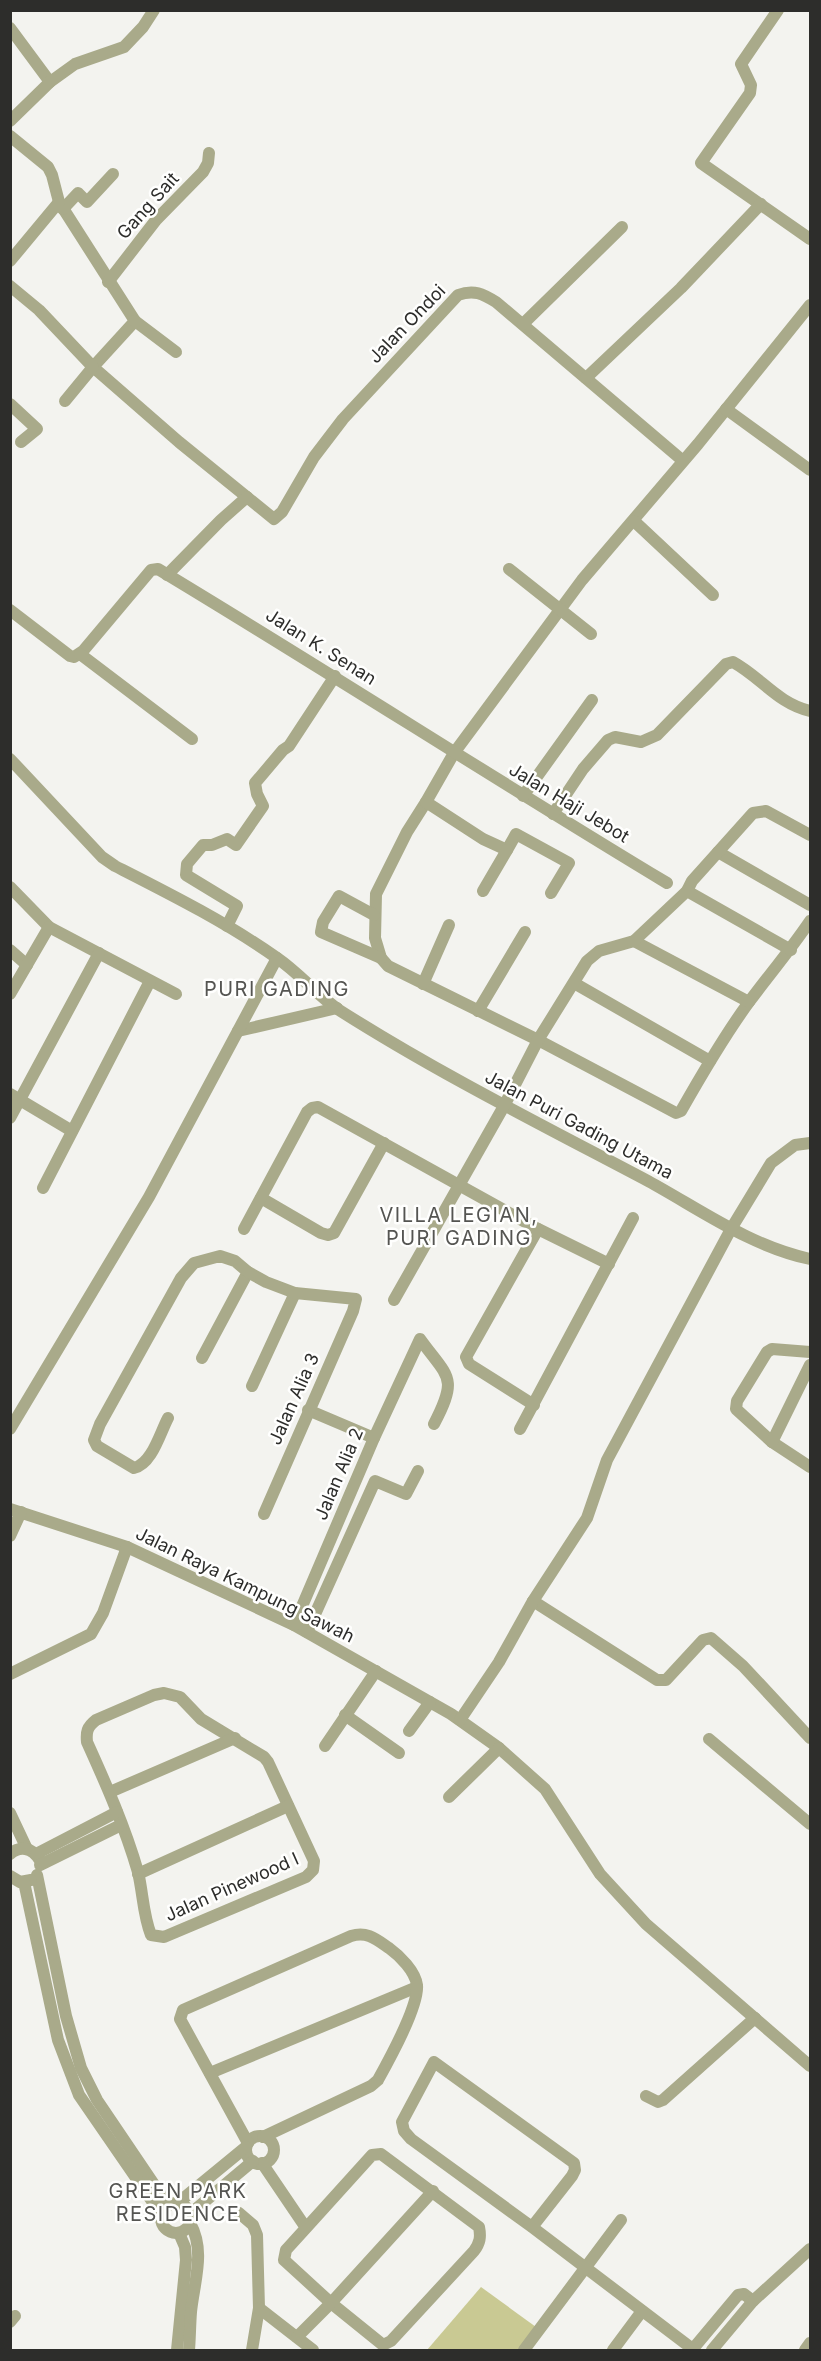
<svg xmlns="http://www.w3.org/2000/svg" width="821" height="2361" font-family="Inter,sans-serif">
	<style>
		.green { fill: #c9c993 }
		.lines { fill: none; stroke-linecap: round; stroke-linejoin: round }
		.minor { stroke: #a9aa8a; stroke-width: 12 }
		.labels { text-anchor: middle; stroke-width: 5; stroke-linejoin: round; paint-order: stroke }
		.street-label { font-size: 18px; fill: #2d2d2b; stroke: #fffffe }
		.neighbourhood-label { font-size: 20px; letter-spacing: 1.5px; fill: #555552; stroke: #fffffe }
	</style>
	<rect width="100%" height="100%" fill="#f3f3ef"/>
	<path class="green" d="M481,2287L536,2327L518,2350H427Z"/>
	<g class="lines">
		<g class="minor">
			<path d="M778,10L741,64L751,85L750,93L701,163L810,239"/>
			<path d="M10,28L50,82"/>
			<path d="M10,121L50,82L75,64L124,47L143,27L154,10"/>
			<path d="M10,136L48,167L52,175L59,202L135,321L93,367L179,442L274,519L282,512L314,457L343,419L458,295C474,289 483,294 496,302L682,460"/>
			<path d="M63,209L78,193L87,202L113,174"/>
			<path d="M10,261L59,202"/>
			<path d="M108,282L156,220L203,172L208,163L209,153"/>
			<path d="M10,286L39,310L93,367L65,401"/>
			<path d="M810,305L698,444L582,580L454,753L426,802L407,832L376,894L375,938L381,958L388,966L538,1040L676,1113L681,1111C702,1074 724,1036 749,1002C770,974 791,949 810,921"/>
			<path d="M135,321L176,352"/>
			<path d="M523,324L622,227"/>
			<path d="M586,378L681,288L761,204"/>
			<path d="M10,404L37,429L21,442"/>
			<path d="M726,409L810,470"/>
			<path d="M634,521L713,595"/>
			<path d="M509,569L591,634"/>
			<path d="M167,575L221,520L247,497"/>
			<path d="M10,610L70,656L74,657L83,651L151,570L158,569C329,672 496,780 667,883"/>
			<path d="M80,654L192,739"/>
			<path d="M10,759L102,857L115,866C170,894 226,922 277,958C299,973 317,995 339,1010C438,1073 544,1126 648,1181C701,1210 750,1246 810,1259"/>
			<path d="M523,796L592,700"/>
			<path d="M426,802L483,839L507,850L516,834L569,863L551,893"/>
			<path d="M553,814L583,769L608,740L615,737L641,742L657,735L726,664L733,662C762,678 777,703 810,711"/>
			<path d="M718,852L810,905"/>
			<path d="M10,887L49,927L176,994"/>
			<path d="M483,891L507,850"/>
			<path d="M687,891L692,881L753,813L766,811L810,835"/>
			<path d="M374,915L339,896L323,922L321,932L381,958"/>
			<path d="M227,926L237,906L186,875L187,864L203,845H212L227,839L236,845L263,806L257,794L255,783L283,750L289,746L335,676"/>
			<path d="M634,941L749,1002"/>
			<path d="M10,950L27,965"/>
			<path d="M574,983L710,1061"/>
			<path d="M423,984L449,925"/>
			<path d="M10,994L49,927"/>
			<path d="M478,1011L525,932"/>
			<path d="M238,1031L337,1008"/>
			<path d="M10,1094L72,1131"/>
			<path d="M10,1118L99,953"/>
			<path d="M43,1188L150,981"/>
			<path d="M261,1198L321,1233L328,1235L334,1233L384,1143"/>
			<path d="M244,1229L307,1112L312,1108L318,1107L538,1229L609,1264"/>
			<path d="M394,1300L504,1106L538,1040L587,961L599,951L634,941L687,891L791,950"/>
			<path d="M810,1352L772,1349L767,1352L737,1401L736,1409L772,1442L810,1467"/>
			<path d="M202,1358L248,1272"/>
			<path d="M252,1386L295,1293"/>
			<path d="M534,1405L469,1364L466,1357L538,1229"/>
			<path d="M308,1410L374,1438"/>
			<path d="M168,1418C160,1433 152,1464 134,1468L97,1446L94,1440L100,1424L181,1278L194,1263L220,1256L235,1261L248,1272L266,1282L295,1293L356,1299L353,1311L264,1514"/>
			<path d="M10,1429L149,1197L277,958"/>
			<path d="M520,1429L633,1218"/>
			<path d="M772,1442L810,1365"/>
			<path d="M10,1509L127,1547L294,1625L451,1714L499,1748L545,1789L600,1874L646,1924L810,2066"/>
			<path d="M10,1536L21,1512"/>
			<path d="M533,1601L657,1680H666L703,1640L711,1638L743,1666L810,1738"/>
			<path d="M294,1625L374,1438L420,1339C448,1378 459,1376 434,1424"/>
			<path d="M307,1632L375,1481L406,1494L418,1471"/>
			<path d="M10,1674L91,1634L103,1613L127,1547"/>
			<path d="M164,1693L180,1697L201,1719L264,1757L268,1762L314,1861L313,1870L306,1877L164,1937L151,1935C143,1915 143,1893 138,1872C125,1827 106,1784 87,1742C86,1732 87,1727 96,1720L154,1695Z"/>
			<path d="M345,1715L399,1753"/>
			<path d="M460,1720L499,1662L533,1601L587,1518L607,1460L731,1229L771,1163L795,1145L810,1143"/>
			<path d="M409,1731L430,1702"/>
			<path d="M709,1739L810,1824"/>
			<path d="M325,1746L376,1671"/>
			<path d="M110,1792L235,1738"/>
			<path d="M449,1797L499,1748"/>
			<path d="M10,1813L27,1849"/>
			<path d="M10,1854C20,1845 32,1848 39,1859"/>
			<path d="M36,1854L117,1812"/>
			<path d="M40,1865L121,1825"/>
			<path d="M138,1874L288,1806"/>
			<path d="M37,1875L66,2016L81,2068L97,2100L168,2205"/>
			<path d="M10,1876L20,1882L31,1880"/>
			<path d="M24,1882L58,2040L79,2095L161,2214"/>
			<path d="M210,2073L417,1987"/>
			<path d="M646,2096L658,2102L663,2100L755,2018"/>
			<circle cx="260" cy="2150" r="14"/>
			<path d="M248,2143L180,2019L183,2010L351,1936C367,1931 376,1939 389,1948C400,1956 415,1971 417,1985C419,2006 389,2060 378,2080L371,2086L263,2137"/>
			<path d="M262,2163L306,2228L372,2155L381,2154L479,2227C481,2237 480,2243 474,2251L391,2341L383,2345L331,2303L284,2260L286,2250L306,2228"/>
			<path d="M179,2202L246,2147"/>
			<circle cx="176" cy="2218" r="15"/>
			<path d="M191,2213L253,2161"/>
			<path d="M239,2213L253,2225L257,2235L259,2308L252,2350"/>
			<path d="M532,2227L572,2176L575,2170L574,2163L434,2062L402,2122L404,2131L411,2139L532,2227L694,2350"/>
			<path d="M259,2308L313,2350"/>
			<path d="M10,2322L15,2316"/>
			<path d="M297,2337L331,2303L433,2191"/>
			<path d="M177,2350L186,2260L185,2247L179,2233"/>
			<path d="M189,2350C190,2338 190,2325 191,2312C194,2282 206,2251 190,2223"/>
			<path d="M524,2350L621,2220"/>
			<path d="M613,2350L642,2311"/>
			<path d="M692,2350L738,2295L744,2294L753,2301"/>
			<path d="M712,2350L753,2301L810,2249"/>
			<path d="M805,2350L810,2343"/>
		</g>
	</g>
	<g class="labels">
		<g class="street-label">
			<text transform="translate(148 206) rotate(-48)" y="6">Gang Sait</text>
			<text transform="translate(407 324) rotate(-46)" y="6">Jalan Ondoi</text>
			<text transform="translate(321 647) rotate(32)" y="6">Jalan K. Senan</text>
			<text transform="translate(569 803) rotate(31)" y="6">Jalan Haji Jebot</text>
			<text transform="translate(579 1125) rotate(28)" y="6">Jalan Puri Gading Utama</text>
			<text transform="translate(294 1399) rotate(-66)" y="6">Jalan Alia 3</text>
			<text transform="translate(339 1474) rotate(-67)" y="6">Jalan Alia 2</text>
			<text transform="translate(245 1585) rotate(26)" y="6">Jalan Raya Kampung Sawah</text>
			<text transform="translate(232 1887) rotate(-24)" y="6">Jalan Pinewood I</text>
		</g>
		<g class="neighbourhood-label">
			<text x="277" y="996">PURI GADING</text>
			<text x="459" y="1222">VILLA LEGIAN,<tspan x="459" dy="23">PURI GADING</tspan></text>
			<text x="178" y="2198">GREEN PARK<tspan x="178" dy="23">RESIDENCE</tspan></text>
		</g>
	</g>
	<rect width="821" height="2361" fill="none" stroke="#2d2d2b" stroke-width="24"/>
</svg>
